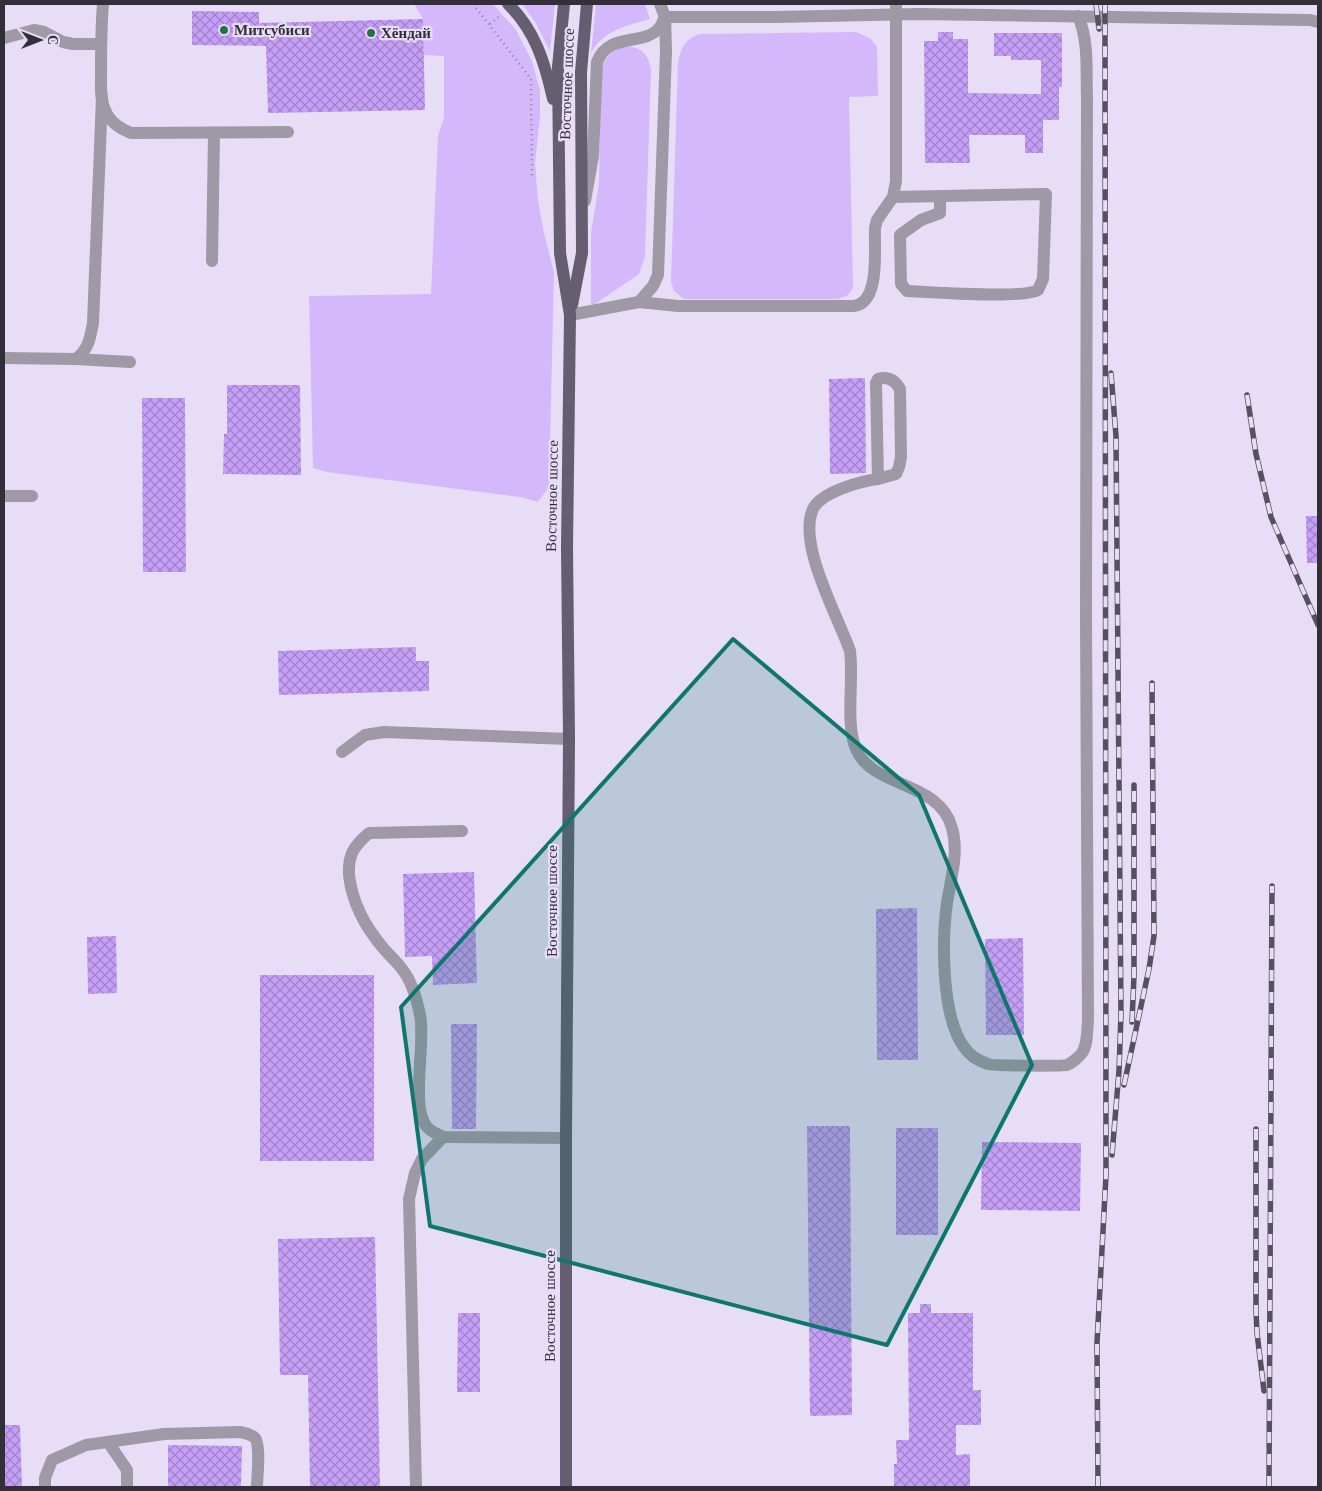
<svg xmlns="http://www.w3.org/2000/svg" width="1322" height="1491" font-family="'Libre Baskerville',serif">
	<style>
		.green { fill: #d5b8fc }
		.building { fill: url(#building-cross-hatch) }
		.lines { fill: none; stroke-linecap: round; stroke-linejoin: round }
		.path { stroke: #8a8395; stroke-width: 2.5; stroke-dasharray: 1 4; stroke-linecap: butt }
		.minor { stroke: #9e99a4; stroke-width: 12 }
		.major { stroke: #655d70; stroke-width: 12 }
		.rail-casing { stroke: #56515e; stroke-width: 5.5 }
		.rail { stroke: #e7ddf7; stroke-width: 4; stroke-dasharray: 11; stroke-linecap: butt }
		.marked { fill: #0f766e; fill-opacity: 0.2; stroke: #0f766e; stroke-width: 4; stroke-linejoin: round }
		.poi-dot { fill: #227243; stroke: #e7ddf7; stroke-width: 2 }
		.labels { text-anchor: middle; stroke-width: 4.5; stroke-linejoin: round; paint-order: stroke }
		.poi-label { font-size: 15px; font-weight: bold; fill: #332f39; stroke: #e7ddf7; text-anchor: start }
		.street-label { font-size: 15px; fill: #332f39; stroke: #e7ddf7 }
	</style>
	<defs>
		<pattern id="building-cross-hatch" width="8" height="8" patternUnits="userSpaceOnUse" patternTransform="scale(1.25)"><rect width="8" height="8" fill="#c59ff7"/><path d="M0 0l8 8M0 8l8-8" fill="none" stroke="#a182c9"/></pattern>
	</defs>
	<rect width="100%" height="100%" fill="#e7ddf7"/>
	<g class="green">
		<path d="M414,4H493L516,30L532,61L540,91V117L535,163L538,201L544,233L554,272L549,487L538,502L520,497L327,472L313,468L309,296L431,294L438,136L444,118V56L424,55L423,19Z"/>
		<path d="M522,4H555L550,51L535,22Z"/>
		<path d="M596,4H645L650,19C627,26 603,30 591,53Z"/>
		<path d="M856,32L871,39L877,47L878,96L849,97L853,288L847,296L837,299H684L674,291L671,282L678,63C681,47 685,39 700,34Z"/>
		<path d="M626,46C643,48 648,54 651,70L645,256L639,274L595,304H591V233L599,183L601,71C604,57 612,50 626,46Z"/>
	</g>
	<g class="building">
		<path d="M192,11L259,12V23L423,19L425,110L268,113L266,46L192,45Z"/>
		<path d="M938,32H953V39H968V93L1041,94V60H1011V56H994V33H1062V87H1059V120H1043V153H1025V135H969L970,163H925L924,41H938Z"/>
		<path d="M865,378L866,473L830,474L829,379Z"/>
		<path d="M227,385H300L301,475L223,474L224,434H227Z"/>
		<path d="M142,398H185L186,572H143Z"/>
		<path d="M1306,516H1318V563H1307Z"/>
		<path d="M416,647V661H429V691L279,695L278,651Z"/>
		<path d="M474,872L477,983L433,985L432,956L405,957L403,874Z"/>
		<path d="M917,908L918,1060H877L876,909Z"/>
		<path d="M116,936L117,993L88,994L87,937Z"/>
		<path d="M1023,938L1024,1035H986L985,939Z"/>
		<rect x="260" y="975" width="114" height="186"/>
		<path d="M451,1024H477L476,1129H452Z"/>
		<path d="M807,1126H850L852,1415L810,1416Z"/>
		<rect x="896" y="1128" width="42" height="107"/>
		<path d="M982,1142L1081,1143L1080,1211L981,1210Z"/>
		<path d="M375,1237L380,1487H310L308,1375H280L278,1239Z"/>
		<path d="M920,1304H931V1313H973V1390H981V1425H956V1455L970,1454V1487H894V1464H897L896,1440H909L908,1313H920Z"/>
		<path d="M458,1313H480V1392H457Z"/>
		<path d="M4,1425H20L22,1487H4Z"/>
		<path d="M168,1445L242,1446L241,1487H168Z"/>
	</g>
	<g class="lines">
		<g class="path">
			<path d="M473,4L531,79L532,176"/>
			<path d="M490,24L501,15"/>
		</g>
		<g class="minor">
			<path d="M103,4C101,28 101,51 101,75C101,87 100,99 105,110C110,122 119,128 131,133L288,132"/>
			<path d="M660,4L665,17L666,51L658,275L653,286L639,302L678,306H853C881,304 874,248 875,228L877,220L893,197L896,181V4"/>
			<path d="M665,17H775L919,14L1310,20L1318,22"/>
			<path d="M4,38L34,30L44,32L63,42L73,44H101"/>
			<path d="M893,197L1046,194L1043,279L1038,290C1024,299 930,292 907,291L901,284L900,235L921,220L940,213V196"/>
			<path d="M585,201L593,156L597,62C609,31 645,47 660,27C662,25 663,20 665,17"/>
			<path d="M212,261L214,133"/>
			<path d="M570,315L639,302"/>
			<path d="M4,358L76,359C89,349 90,338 93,323L102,97"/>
			<path d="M76,359L130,362"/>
			<path d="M878,479L896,474L899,467L901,457L900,389C895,380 888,376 878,379L876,383L878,479C861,481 821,492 813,509C797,544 838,616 850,651C854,681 845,723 856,749C873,789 939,780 952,828C959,852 951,878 947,903C942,939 941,1016 964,1047C969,1055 979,1061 988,1064C993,1066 1063,1066 1067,1065C1072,1063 1079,1057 1082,1053C1088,1044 1087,1030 1088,1020L1086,615L1087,97C1086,70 1089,41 1078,16"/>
			<path d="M4,496H32"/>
			<path d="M342,752L365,735L384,732L569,739"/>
			<path d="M462,831L369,833C354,846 348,854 349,875C352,903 366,928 384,949C390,956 397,962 402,969C411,980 417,1000 420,1015C426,1042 410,1108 427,1127C431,1132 438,1134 443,1137L566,1138"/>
			<path d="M108,1442L127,1470V1487"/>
			<path d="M45,1487V1478L52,1460L86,1445L164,1434L240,1432C245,1433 251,1434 255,1438C261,1447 257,1476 257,1487"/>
			<path d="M416,1487L409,1199L415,1173L422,1159L443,1137"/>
		</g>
		<g class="major">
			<path d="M508,4C535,30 545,63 553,99"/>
			<path d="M564,4L558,67L560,253L570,315L567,547L569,739L566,1138V1487"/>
			<path d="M572,305L582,253L581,72L587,4"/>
		</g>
		<g class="rail-casing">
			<g id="rail">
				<path d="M1096,4L1099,29"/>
				<path d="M1111,373L1116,436L1121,1014L1119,1071L1112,1155"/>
				<path d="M1247,395L1256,454L1271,517L1318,625"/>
				<path d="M1132,1022L1134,976V785"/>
				<path d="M1124,1085L1149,969L1154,936L1152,683"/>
				<path d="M1256,1129V1311L1257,1333L1264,1391"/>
				<path d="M1098,1487L1097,1343L1106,1175L1105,4"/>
				<path d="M1269,1487L1272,886"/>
			</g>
		</g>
		<use href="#rail" class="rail"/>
	</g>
	<path class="marked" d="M733,639L919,795L1032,1065L887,1345L430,1226L401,1007Z"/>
	<g class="poi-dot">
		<circle cx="224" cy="30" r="5"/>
		<circle cx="371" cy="33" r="5"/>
	</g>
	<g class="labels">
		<g class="poi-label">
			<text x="234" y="35">Митсубиси</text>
			<text x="381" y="38">Хёндай</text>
		</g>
		<g class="street-label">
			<text transform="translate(567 84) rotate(-88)" y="5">Восточное шоссе</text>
			<text transform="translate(552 496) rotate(-89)" y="5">Восточное шоссе</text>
			<text transform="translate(552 901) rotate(-90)" y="5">Восточное шоссе</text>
			<text transform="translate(550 1306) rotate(-90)" y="5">Восточное шоссе</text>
		</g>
	</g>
	<rect width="1322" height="1491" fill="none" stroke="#332f39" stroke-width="10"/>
	<g transform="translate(40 40) rotate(90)" stroke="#e7ddf7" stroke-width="4" paint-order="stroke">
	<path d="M0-4L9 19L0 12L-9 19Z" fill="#332f39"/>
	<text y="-8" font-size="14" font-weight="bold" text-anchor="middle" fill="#332f39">С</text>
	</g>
</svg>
